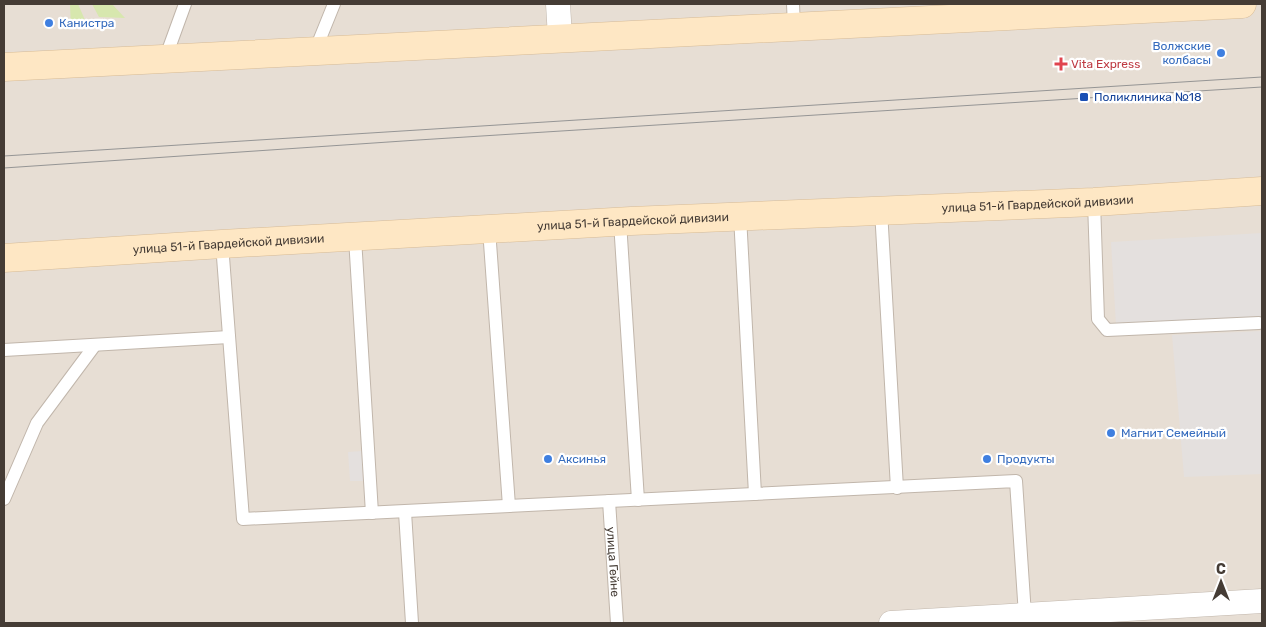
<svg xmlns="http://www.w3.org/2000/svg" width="1266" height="627" font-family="Rubik,sans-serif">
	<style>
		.residential { fill: #e7ded4 }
		.grass { fill: #d7e7ae }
		.parking { fill: #e4e0de }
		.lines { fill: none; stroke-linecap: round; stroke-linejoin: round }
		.service-casing { stroke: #c1b6ab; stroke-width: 14 }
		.minor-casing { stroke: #c1b6ab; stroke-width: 25 }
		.secondary-casing { stroke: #d6bb97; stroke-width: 29 }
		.service { stroke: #fff; stroke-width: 12 }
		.minor { stroke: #fff; stroke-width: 24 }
		.secondary { stroke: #fee7c4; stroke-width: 28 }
		.tram { stroke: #959595; stroke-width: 1 }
		.shop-dot { fill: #3f7fe0; stroke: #fff; stroke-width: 2 }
		.health-dot { fill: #e0444e; stroke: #fff; stroke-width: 2 }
		.transit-dot { fill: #1a4fb4; stroke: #fff; stroke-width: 2 }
		.labels { text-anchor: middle; stroke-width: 4.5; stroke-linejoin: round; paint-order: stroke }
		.shop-label { font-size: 12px; fill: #366cbe; stroke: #fff; text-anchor: start }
		.health-label { font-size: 12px; fill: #be3a42; stroke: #fff; text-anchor: start }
		.transit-label { font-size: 12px; fill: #164399; stroke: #fff; text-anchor: start }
		.street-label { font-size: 12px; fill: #453c35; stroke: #fff }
	</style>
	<rect width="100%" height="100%" fill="#f3ede6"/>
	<rect class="residential" x="4" y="4" width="1258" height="619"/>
	<g class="grass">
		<path d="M70,4H78L85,20L71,28Z"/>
		<path d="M92,4H112L125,18L99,17Z"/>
	</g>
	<g class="parking">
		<path d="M1262,233V316L1116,325L1111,242Z"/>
		<path d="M1262,331V474L1184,477L1172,335Z"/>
		<path d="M362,451L363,481H350L348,452Z"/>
	</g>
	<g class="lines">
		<g class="service-casing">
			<g id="service">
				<path d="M793,4L794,27"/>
				<path d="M315,51L334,4"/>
				<path d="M165,59L185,4"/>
				<path d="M1094,202L1098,319L1107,330L1259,323"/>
				<path d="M881,210L897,488"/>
				<path d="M740,216L755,494"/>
				<path d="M620,222L638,500"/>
				<path d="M489,229L509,506"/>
				<path d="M355,238L372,513"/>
				<path d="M222,244L243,519L1016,481L1025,615"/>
				<path d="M4,350L229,337"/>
				<path d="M4,499L37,423L95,345"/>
				<path id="s1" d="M609,501L617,623"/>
				<path d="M405,512L412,623"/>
			</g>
		</g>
		<g class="minor-casing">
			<g id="minor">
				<path d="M558,4L560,37"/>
				<path d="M891,623L1262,601"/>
			</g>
		</g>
		<g class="secondary-casing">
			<g id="secondary">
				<path d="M4,67L1242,4"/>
				<path id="s2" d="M4,258L222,244L631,221L1094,202L1262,191"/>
			</g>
		</g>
		<use href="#service" class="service"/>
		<use href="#minor" class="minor"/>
		<use href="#secondary" class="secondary"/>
		<g class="tram">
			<path d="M4,156L1262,77"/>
			<path d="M4,168L418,140L1262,87"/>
		</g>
	</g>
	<g class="shop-dot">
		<circle cx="49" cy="23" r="5"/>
		<circle cx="1221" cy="53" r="5"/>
		<circle cx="1111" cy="433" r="5"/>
		<circle cx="548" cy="459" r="5"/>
		<circle cx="987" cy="459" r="5"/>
	</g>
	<path class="health-dot" d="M1058.5 56.5h5v5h5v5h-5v5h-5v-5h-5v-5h5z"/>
	<rect class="transit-dot" x="1079" y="92" width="10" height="10" rx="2.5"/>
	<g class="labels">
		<g class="shop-label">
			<text x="59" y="27">Канистра</text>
			<text x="1211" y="50" text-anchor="end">Волжские<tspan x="1211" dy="14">колбасы</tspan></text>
			<text x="1121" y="437">Магнит Семейный</text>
			<text x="558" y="463">Аксинья</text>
			<text x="997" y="463">Продукты</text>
		</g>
		<g class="health-label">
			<text x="1071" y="68">Vita Express</text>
		</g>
		<g class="transit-label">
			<text x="1094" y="101">Поликлиника №18</text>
		</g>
		<g class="street-label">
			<text dy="4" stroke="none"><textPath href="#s2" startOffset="1035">улица 51-й Гвардейской дивизии</textPath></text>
			<text dy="4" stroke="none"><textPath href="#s2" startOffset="630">улица 51-й Гвардейской дивизии</textPath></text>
			<text dy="4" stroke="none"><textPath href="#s2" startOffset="225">улица 51-й Гвардейской дивизии</textPath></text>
			<text dy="4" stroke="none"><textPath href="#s1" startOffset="61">улица Гейне</textPath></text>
		</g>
	</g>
	<rect width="1266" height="627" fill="none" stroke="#453c35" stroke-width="10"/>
	<g transform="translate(1221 582)" stroke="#ffffff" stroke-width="4" paint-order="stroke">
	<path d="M0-4L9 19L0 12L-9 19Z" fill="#453c35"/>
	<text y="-8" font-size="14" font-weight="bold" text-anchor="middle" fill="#453c35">С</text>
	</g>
</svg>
